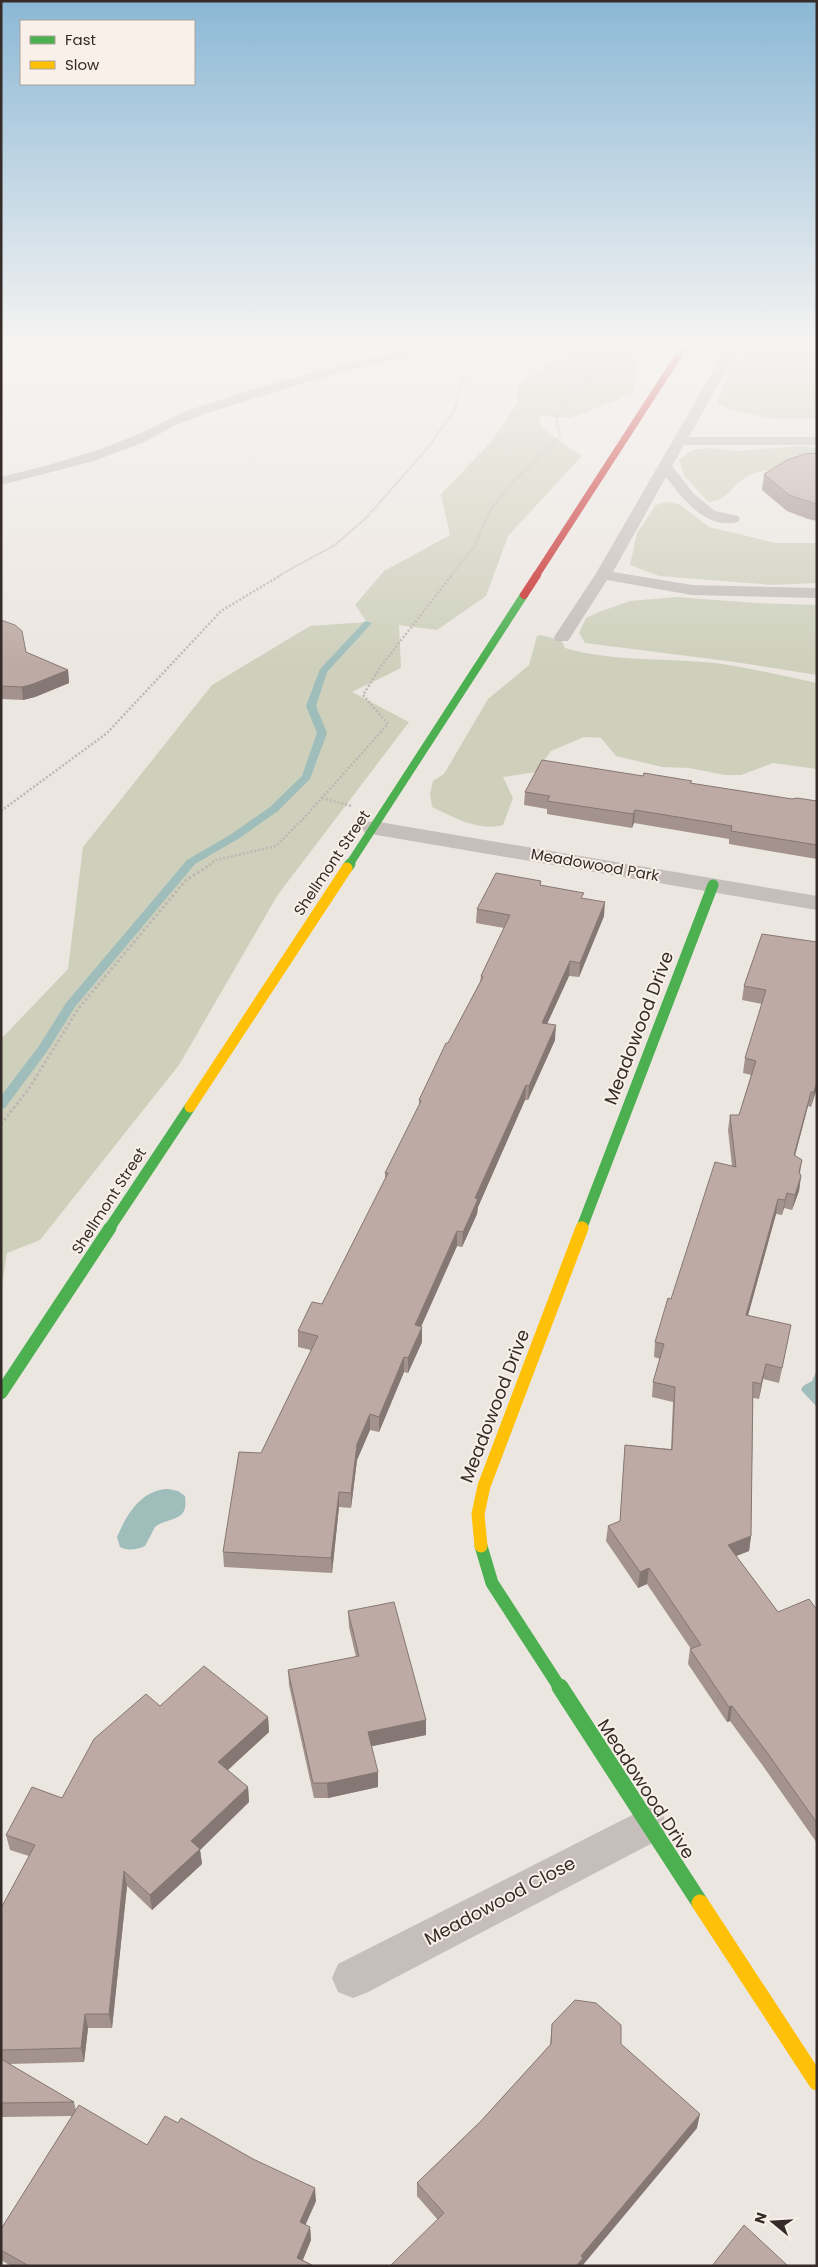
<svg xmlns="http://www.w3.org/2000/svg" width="818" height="2267" font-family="Poppins,sans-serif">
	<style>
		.green { fill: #ced0bc }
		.water { fill: #9fbdba }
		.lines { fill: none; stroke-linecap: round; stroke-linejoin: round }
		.stream { fill: #9fbdba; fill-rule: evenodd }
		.path-far2 { stroke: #beb7b3; stroke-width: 2; stroke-dasharray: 1 1; stroke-linecap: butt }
		.path-far1 { stroke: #beb7b3; stroke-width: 2.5; stroke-dasharray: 2 2; stroke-linecap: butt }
		.path { stroke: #beb7b3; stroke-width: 3; stroke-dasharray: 2.5 2.5; stroke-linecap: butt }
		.lane { fill: #c5beba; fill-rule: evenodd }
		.street { fill: #c5beba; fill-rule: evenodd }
		.fast-far3 { stroke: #4caf50; stroke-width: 8 }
		.fast-far2 { stroke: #4caf50; stroke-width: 11 }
		.fast-far1 { stroke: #4caf50; stroke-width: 13 }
		.fast { stroke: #4caf50; stroke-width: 17 }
		.slow-far2 { stroke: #ffc107; stroke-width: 11 }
		.slow-far1 { stroke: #ffc107; stroke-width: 13 }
		.slow { stroke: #ffc107; stroke-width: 17 }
		.jam-far1 { stroke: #c62828; stroke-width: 7 }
		.jam { stroke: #c62828; stroke-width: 8 }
		.wall { fill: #a3928d }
		.shaded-wall { fill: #857773 }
		.building { fill: #beaaa4; stroke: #857773 }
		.labels { text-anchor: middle; stroke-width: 4; stroke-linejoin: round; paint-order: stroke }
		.street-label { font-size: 15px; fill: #352c29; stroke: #f8f0e9 }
		.near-street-label { font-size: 18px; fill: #352c29; stroke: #f8f0e9 }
	</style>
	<rect width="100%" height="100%" fill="#ece6e1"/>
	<g class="green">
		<path d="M569,347H639L634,393L571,418L539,416L542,428L582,456L508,536L486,596L437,630L399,625L401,668L352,692L409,722L277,896L179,1065L40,1240L7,1253L1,1292V1039L68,969L83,847L212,685L310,626L367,622L355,605L384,571L450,535L441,494L491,442L517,404V385L567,352Z"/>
		<path d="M744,347H817V418C782,421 750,417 717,404L728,373Z"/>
		<path d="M801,446L817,448V464C798,466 762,468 746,477C731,487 727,501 708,502L684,475L679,460L692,450L710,448L737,451Z"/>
		<path d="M667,502L679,504L709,527L775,543H817V583L772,585L659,576L630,565L637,533L656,505Z"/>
		<path d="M676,597L757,603L817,605V675L735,662L585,643L579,633L586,618L599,612L630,601Z"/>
		<path d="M540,635L561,640L565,648C616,663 670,657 722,664C754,669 785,676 817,683V769L773,763L741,775H725L689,768L662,767L616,756L601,738L584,737L551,751L536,772L503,777L513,798L503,825C479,832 453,817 432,807L430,794L433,781L444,774L488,699L529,665L537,636Z"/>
	</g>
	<g class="water">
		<path d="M817,1370V1407L801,1390L803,1386L812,1381Z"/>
		<path d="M168,1489L178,1491L185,1496C189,1523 169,1516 155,1527L145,1546C136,1550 129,1551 120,1547L117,1537C127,1514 141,1490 168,1489Z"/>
	</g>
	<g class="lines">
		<path class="stream" d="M365,621L372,623L327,672L316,706L327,733L310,779L278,811L238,839L195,864L75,1007L48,1050L5,1108L1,1109V1096L39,1046L66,1003L187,860L230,835L270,807L302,776L317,733L306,706L320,669Z"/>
		<g class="path-far2">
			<path d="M278,576L335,545L367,517L426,450L454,411L464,378"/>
			<path d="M451,576L474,547L491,509L512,483L560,437L556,417L570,396L617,347"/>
		</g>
		<g class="path-far1">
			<path d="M322,798L352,806"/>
			<path d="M1,811L107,733L221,611L281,575"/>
			<path d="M209,865L216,860L276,846L303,819L388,724L363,695L381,666L452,575"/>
		</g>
		<path class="path" d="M1,1124L28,1090L78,1009L185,881L211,864"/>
		<g class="lane">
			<path d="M727,347H739L689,437H817V445H684L672,466L694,494L715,511L738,516L740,519L738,522C706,530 683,499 666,477L613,572L692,585L817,588V598L692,595L607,580L568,641H556L554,637L595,575Z"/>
			<path d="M429,348L476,349L482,353L476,357L452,355L406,358L344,371L210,412L176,425L144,442L94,461L1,485V477L49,465L101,449L139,434L186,411L244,392L362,359Z"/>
		</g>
		<g class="street">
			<path d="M373,821L817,896V910L365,833L362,828L365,823Z"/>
			<path d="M648,1807L662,1812L667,1825L662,1838L368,1992L353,1998L338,1992L332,1978L338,1964Z"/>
		</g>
		<path class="fast-far3" d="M349,865L524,595"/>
		<g class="fast-far2">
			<path d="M347,868L350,864"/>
			<path d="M582,1227L713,885"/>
			<path d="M109,1229L190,1107"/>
		</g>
		<g class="fast-far1">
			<path d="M1,1393L110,1228"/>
			<path d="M481,1546L492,1583L560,1688"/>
		</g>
		<path class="fast" d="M560,1687L700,1903"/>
		<g class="slow-far2">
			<path d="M190,1107L347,868"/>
			<path d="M581,1229L582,1227"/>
		</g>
		<path class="slow-far1" d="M481,1546L478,1514L484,1486L582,1228"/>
		<path class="slow" d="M700,1903L817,2082"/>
		<path class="jam-far1" d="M536,576L684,347"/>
		<path class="jam" d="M524,595L537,575"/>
	</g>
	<g class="wall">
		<path d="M817,453V521L808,519L787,511L762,490L764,474Z"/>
		<path d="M1,620L26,652L68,670L69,683L35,697L23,700L1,699Z"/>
		<path d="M691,784L792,799L817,801V859L729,844V839L634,823L632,828L547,814V809L524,805L525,792Z"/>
		<path d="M541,885L583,898L604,916L579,977L569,976L547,1024L555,1040L528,1100H525L478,1207L477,1214L462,1247L457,1246L421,1327H422V1342L408,1373L404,1372L379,1432L370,1430L357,1460L351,1508L339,1507L332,1573L224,1567L223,1552L261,1453L311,1350L298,1347V1331L322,1304L385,1180V1173L419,1106V1100L480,982L481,976L504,928L476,923L477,909Z"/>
		<path d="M762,934L817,1087L811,1107L808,1106L795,1156L802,1160L800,1173L801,1176L799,1191L792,1210L784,1208L782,1215L776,1214L748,1315L788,1340L779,1383L763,1379L759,1399L753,1398L751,1536L749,1551L736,1556L778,1612L817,1610V1843L763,1766L730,1721L727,1722L688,1664L690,1649H691L647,1584L638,1588L606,1541L608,1526L620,1521L625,1445L671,1449L673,1402L652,1397L653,1382L660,1359L654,1357L655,1342L671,1299L732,1166L728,1130L730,1115H739L751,1075L743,1073L745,1058L762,1004L742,1000L744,986Z"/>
		<path d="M348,1611L426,1735L372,1746L378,1787L328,1798H314L289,1685L288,1670L356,1657L349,1627Z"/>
		<path d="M160,1706L268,1717L269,1732L228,1770L248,1787L249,1802L200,1850L202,1864L152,1910L127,1886L112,2028H88L84,2062L9,2064L74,2102L76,2110L147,2145L316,2201L305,2225L310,2227L311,2240L303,2260L314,2266H11L1,2260V2229L72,2116L1,2117V1908L29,1856L10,1850L6,1835L62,1798Z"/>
		<path d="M552,2024L621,2044L697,2128L582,2266L438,2220L417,2196V2183L481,2121L550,2045Z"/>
	</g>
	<g class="shaded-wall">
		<path d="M68,670L69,683L35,697L23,700L22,687Z"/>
		<path d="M635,810L634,823L632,828L633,814Z"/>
		<path d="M605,902L604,916L579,977L580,963Z"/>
		<path d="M570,961L569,976L541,1037L542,1023Z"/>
		<path d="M556,1025L555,1040L528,1100L529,1086Z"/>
		<path d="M817,1082V1087L811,1107L814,1092Z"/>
		<path d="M526,1085L525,1100L478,1207L477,1214L462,1247L463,1232L475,1198Z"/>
		<path d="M811,1092L808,1106L791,1170L794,1155Z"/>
		<path d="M801,1176L799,1191L792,1210L795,1195Z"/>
		<path d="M787,1193L784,1208L782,1215L785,1200Z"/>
		<path d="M778,1199L776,1214L744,1330L746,1315Z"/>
		<path d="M457,1231V1246L415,1340V1325Z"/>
		<path d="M422,1327V1342L408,1373V1358Z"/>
		<path d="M404,1357V1372L379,1432V1417Z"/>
		<path d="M766,1364L759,1399L761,1384Z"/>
		<path d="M370,1414V1430L357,1460L351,1508V1493L357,1444Z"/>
		<path d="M339,1492V1507L332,1573L331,1558Z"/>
		<path d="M751,1536L749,1551L726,1560L728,1545Z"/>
		<path d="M649,1568L647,1584L638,1588L640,1572Z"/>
		<path d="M732,1706L730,1721L727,1722L729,1707Z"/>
		<path d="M268,1717L269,1732L220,1777L218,1762Z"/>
		<path d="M426,1720V1735L368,1747V1732Z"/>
		<path d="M378,1772V1787L328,1798L327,1783Z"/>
		<path d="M248,1787L249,1802L200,1850L202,1864L152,1910L150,1895L191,1841Z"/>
		<path d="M124,1871L127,1886L112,2028L109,2014Z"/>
		<path d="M85,2014L88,2028L84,2062L81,2048Z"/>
		<path d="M700,2114L697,2128L582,2266H576L581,2256Z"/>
		<path d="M315,2188L316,2201L301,2235L300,2222Z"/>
		<path d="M310,2227L311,2240L300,2266L297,2258Z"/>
	</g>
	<g class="building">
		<path d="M817,453V504L810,502L789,495L764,474L787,460L805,454Z"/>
		<path d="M1,620L15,625L22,631L26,652L68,670L33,684L22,687L1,686Z"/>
		<path d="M542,760L643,776L644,773L692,781L690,783L792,799L797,798L817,801V845L731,831L732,826L635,810L633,814L547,801L550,796L525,792Z"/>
		<path d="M496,873L541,881L540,885L584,893L581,898L605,902L580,963L570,961L542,1023L556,1025L529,1086L526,1085L475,1198L478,1199L463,1232L457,1231L415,1325L422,1327L408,1358L404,1357L379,1417L370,1414L357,1444L351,1493L339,1492L331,1558L223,1552L239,1452L261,1453L318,1336L298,1331L312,1302L322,1304L388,1173H385L421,1101L419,1100L446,1043H448L483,977L481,976L510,915L477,909Z"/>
		<path d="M762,934L817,942V1082L814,1092H811L794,1155L802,1160L799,1172L801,1176L795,1195L787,1193L785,1200L778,1199L746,1315L791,1325L782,1368L766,1364L761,1384L753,1382L751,1536L728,1545L778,1612L809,1599L817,1610V1823L766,1751L732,1706L729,1707L690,1649L701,1645L649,1568L640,1572L608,1526L620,1521L625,1445L672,1450L675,1387L653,1382L664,1344L655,1342L668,1298L671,1299L715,1162L736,1167L730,1115H739L756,1061L745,1058L766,990L744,986Z"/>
		<path d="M394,1602L426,1720L368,1732L378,1772L327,1783H313L288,1670L359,1656L348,1611Z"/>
		<path d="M204,1666L268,1717L218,1762L248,1787L191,1841L200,1849L150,1895L124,1871L109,2014H85L81,2048L1,2050V1908L35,1845L6,1835L32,1787L62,1798L94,1739L146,1694L160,1706Z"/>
		<path d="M575,2000L596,2003L621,2025V2044L700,2114L581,2256L583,2258L576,2266H390L444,2213L417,2183L481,2121L551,2044L552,2024Z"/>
		<path d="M1,2059L74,2102L1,2103Z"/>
		<path d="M79,2105L147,2145L165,2116L178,2123L181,2118L253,2159L315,2188L300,2222L310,2227L297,2258L314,2266H29L1,2250V2229Z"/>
		<path d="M744,2225L788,2266H712Z"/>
	</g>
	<linearGradient id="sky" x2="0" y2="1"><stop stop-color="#8bb8d6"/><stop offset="0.52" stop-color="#f6f4f2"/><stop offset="1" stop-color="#f6f4f2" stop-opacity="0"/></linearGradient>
	<rect width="818" height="664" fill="url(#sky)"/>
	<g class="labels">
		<g class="street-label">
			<text transform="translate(332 863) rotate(-56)" y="5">Shellmont Street</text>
			<text transform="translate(595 865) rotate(10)" y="5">Meadowood Park</text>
			<text transform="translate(109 1201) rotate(-57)" y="5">Shellmont Street</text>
		</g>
		<g class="near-street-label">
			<text transform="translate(639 1028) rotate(-69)" y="6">Meadowood Drive</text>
			<text transform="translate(495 1406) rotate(-69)" y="6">Meadowood Drive</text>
			<text transform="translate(646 1789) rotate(57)" y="6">Meadowood Drive</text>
			<text transform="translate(500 1901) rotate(-28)" y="6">Meadowood Close</text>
		</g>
	</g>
	<rect width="818" height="2267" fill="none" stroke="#352c29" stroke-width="5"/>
	<rect x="20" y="20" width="175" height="65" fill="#f8f0e9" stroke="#aaa29c"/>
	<rect x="30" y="36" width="25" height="8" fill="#4caf50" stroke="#aaa29c"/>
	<text x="65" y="45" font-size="15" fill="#352c29">Fast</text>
	<rect x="30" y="61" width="25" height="8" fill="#ffc107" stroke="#aaa29c"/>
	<text x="65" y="70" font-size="15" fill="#352c29">Slow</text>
	<g transform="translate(773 2222) rotate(288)" stroke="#f8f0e9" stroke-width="4" paint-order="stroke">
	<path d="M0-4L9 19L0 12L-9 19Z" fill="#352c29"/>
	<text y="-8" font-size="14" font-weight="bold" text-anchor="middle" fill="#352c29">N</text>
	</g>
</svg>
